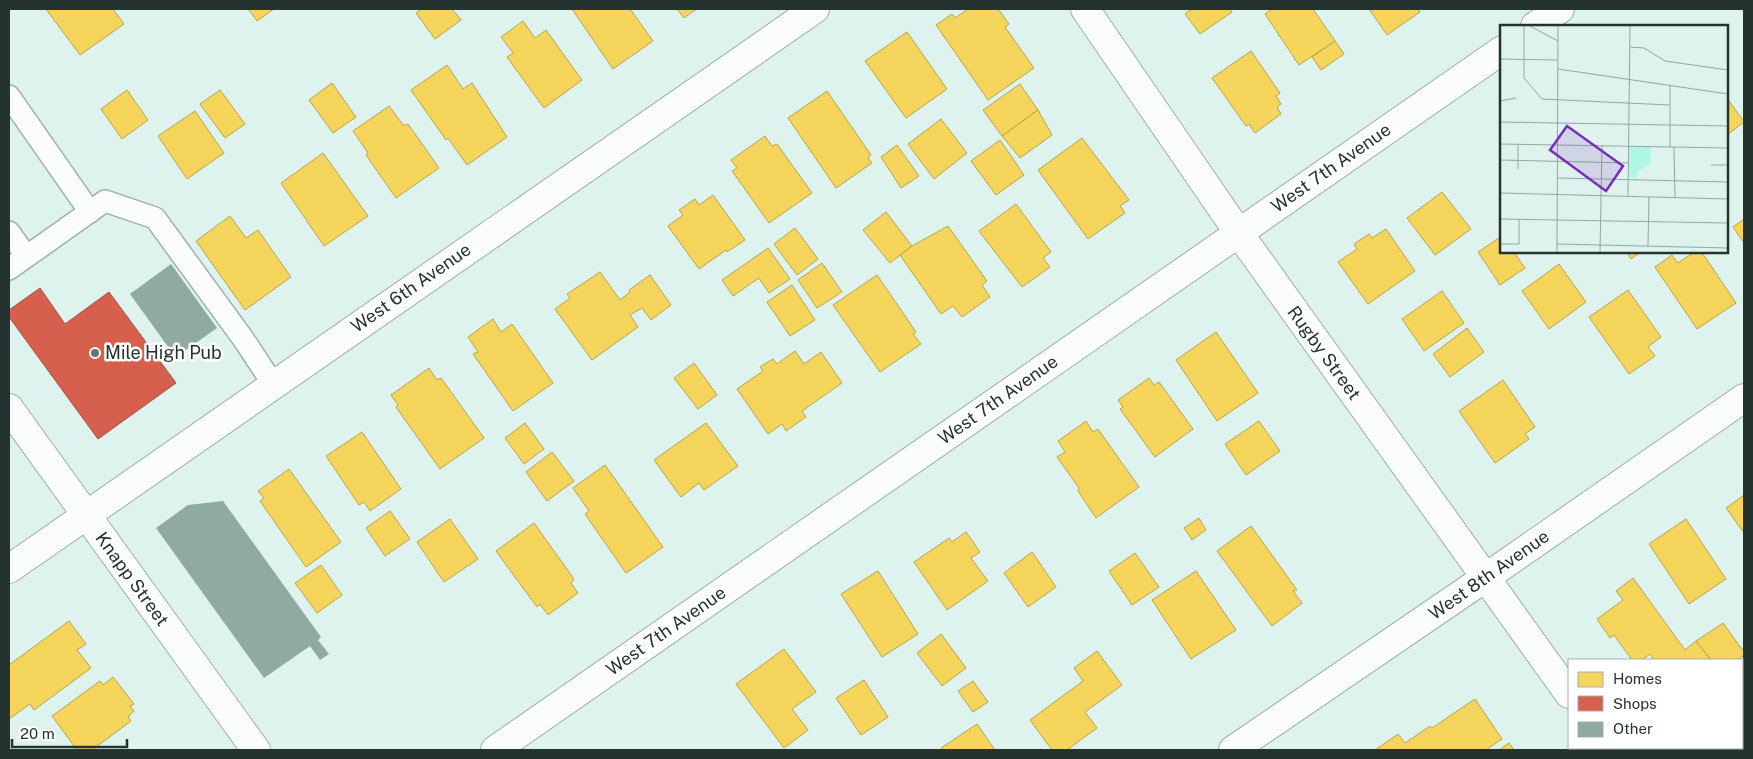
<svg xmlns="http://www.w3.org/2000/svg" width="1753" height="759" font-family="'Public Sans',sans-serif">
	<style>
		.homes { fill: #f6d55c; stroke: #b7a44e }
		.shops { fill: #d6604d; stroke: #a15244 }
		.building { fill: #8eaaa3 }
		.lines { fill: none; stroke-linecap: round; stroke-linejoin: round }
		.lane-casing { stroke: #9fafab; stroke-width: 24 }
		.street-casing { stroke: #9fafab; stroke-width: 30 }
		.secondary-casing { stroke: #9fafab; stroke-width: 30 }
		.lane { stroke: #fafdfc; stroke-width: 21 }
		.street { stroke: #fafdfc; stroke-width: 28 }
		.secondary { stroke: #fafdfc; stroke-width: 28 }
		.poi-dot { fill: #657672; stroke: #fff; stroke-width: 2 }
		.labels { text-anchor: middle; stroke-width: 5; stroke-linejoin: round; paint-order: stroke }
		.street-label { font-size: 18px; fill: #24332f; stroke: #fff }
		.poi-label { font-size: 18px; fill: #24332f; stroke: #fff; text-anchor: start }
		.inset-road { fill: none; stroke: #94a6a1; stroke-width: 1 }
		.view { fill: #7b2cbf; fill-opacity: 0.15; stroke: #7b2cbf; stroke-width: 2.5 }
		.inset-edge { fill: none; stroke: #24332f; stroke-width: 2.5 }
	</style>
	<rect width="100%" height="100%" fill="#def3ed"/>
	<g class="homes">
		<path d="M46,9H113L124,24L80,55Z"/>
		<path d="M248,9H274L257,21Z"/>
		<path d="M422,9H452L461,20L435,39L416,13Z"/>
		<path d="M572,9H630L653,41L613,69Z"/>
		<path d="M677,9H697L684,18Z"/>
		<path d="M968,9H998L1009,24L1005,27L1034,68L988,100L936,25L952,14L955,18Z"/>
		<path d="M1192,9H1230L1232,12L1200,34L1185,14Z"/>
		<path d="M1272,9H1313L1335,41L1299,65L1265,14Z"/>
		<path d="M1369,9H1417L1420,12L1387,35Z"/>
		<path d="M523,21L535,38L546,30L582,80L544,108L507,57L513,53L501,37Z"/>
		<path d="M907,32L947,89L906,118L865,61Z"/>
		<path d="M1335,41L1344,54L1321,70L1312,57Z"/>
		<path d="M1251,51L1280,93L1276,96L1281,104L1277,107L1281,114L1255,133L1249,124L1246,126L1212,78Z"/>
		<path d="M447,65L463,89L472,83L507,137L467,165L448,138L446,140L411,90Z"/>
		<path d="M332,83L356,117L333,133L309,100Z"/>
		<path d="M1020,84L1038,110L1002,136L983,110Z"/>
		<path d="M127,90L148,120L122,139L101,109Z"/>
		<path d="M220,90L245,124L225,138L200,104Z"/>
		<path d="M827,91L871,155L868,158L872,163L836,188L788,118Z"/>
		<path d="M1727,98L1744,122L1727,135Z"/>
		<path d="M389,106L404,126L408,124L439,168L396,198L366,155L368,153L353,131Z"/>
		<path d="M1038,110L1052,135L1020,158L1002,136Z"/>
		<path d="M195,111L224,153L187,179L158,136Z"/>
		<path d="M941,119L967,153L934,179L908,144Z"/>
		<path d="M765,136L772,146L777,144L812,193L769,223L732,171L737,168L731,160Z"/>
		<path d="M1082,138L1129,200L1120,206L1125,213L1088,239L1038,170Z"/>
		<path d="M1000,140L1024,175L996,195L971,161Z"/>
		<path d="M897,145L919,176L901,188L881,157Z"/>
		<path d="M323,153L368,216L324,246L281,183Z"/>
		<path d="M1442,192L1471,229L1435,255L1407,218Z"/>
		<path d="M713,195L745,240L727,252L726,250L699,269L668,226L683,215L679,210L695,199L699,205Z"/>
		<path d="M1016,204L1051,252L1043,258L1050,267L1022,287L979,231Z"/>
		<path d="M886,212L912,246L890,263L863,230Z"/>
		<path d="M230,216L246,238L258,230L291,277L245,310L196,241Z"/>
		<path d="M1744,219V243L1733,227Z"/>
		<path d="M948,226L987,281L982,285L990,297L962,317L953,306L941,314L900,255L912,246Z"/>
		<path d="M795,228L818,259L797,275L774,244Z"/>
		<path d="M1386,229L1415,271L1368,304L1338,262L1357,249L1354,244L1369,234L1372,238Z"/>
		<path d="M1502,236V251H1513L1525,268L1500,285L1478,252Z"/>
		<path d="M768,248L790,279L769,293L759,278L733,296L722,280Z"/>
		<path d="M1626,251H1642L1631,259Z"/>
		<path d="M1696,251H1701L1736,303L1697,329L1655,267L1672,255L1678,263Z"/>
		<path d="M822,263L842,292L817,308L798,280Z"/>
		<path d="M1559,264L1586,302L1549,329L1522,291Z"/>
		<path d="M600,272L620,300L630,292L629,290L650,275L671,305L651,320L642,308L630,315L638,327L592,360L555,309L570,298L567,294Z"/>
		<path d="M877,275L916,332L913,334L921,344L880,372L833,305Z"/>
		<path d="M792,285L815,320L790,336L767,302Z"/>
		<path d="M1628,290L1661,337L1648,347L1655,356L1629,374L1589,317Z"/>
		<path d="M1442,291L1464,323L1424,351L1402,319Z"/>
		<path d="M493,319L501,332L512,324L553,383L513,411L473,354L478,352L468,337Z"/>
		<path d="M1467,328L1484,352L1450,377L1433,354Z"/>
		<path d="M1216,332L1258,393L1217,421L1176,360Z"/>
		<path d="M795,351L804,364L821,352L842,383L802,411L806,417L786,431L782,424L768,434L737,389L763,371L760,367L773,359L777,364Z"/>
		<path d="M694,363L717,395L698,409L674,378Z"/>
		<path d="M429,368L437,380L441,378L484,438L440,469L396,407L398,405L391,395Z"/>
		<path d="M1149,378L1154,385L1159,382L1193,429L1155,457L1120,409L1123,407L1118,400Z"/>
		<path d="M1503,380L1535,427L1525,434L1529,439L1495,463L1459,411Z"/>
		<path d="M1086,421L1093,432L1098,429L1139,487L1096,518L1078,491L1079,488L1057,457L1065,452L1058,441Z"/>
		<path d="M1259,421L1280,451L1246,475L1225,444Z"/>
		<path d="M525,423L544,449L524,464L505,438Z"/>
		<path d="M706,423L738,466L704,490L699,483L681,497L654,460Z"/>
		<path d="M362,432L401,489L370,511L364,502L359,505L326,456Z"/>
		<path d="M552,452L574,481L547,501L526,472Z"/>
		<path d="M605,465L663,547L626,573L585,514L589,511L573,488Z"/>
		<path d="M289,469L341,542L306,567L260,501L264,498L258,491Z"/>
		<path d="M1744,495V533L1726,508Z"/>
		<path d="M390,511L410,539L385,556L366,528Z"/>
		<path d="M1199,518L1206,530L1192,540L1184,528Z"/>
		<path d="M450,519L478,559L444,582L417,542Z"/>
		<path d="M1686,519L1726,579L1689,604L1649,544Z"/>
		<path d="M534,523L574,579L571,583L578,593L548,615L540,604L537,607L496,551Z"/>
		<path d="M1251,526L1297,590L1293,591L1302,603L1272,626L1217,551Z"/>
		<path d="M966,532L980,552L971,558L988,581L947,610L914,562L949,538L952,542Z"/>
		<path d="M1032,552L1056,587L1028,607L1004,573Z"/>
		<path d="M1135,553L1159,587L1132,605L1109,571Z"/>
		<path d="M321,565L342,595L317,613L295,583Z"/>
		<path d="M878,571L918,634L882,657L841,594Z"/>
		<path d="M1196,571L1236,630L1191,659L1152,600Z"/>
		<path d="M1633,578L1685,650L1696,641L1711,660H1654L1650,654L1642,660H1632L1614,635L1610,638L1597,619L1623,600L1616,591Z"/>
		<path d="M69,621L86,644L77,650L91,668L34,710L30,704L9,719V665Z"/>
		<path d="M1723,623L1744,652V655L1738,660H1711L1696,641Z"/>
		<path d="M941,634L966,668L942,686L917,653Z"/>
		<path d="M784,649L816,692L792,709L808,730L784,748L736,684Z"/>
		<path d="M1097,651L1122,685L1085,712L1097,728L1067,750H1052L1030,720L1083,681L1074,668Z"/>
		<path d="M113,677L134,704L130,706L134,711L128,717L131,721L92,750H77L52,716L100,681L103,685Z"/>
		<path d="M864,680L888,717L861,735L836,698Z"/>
		<path d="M973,681L988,702L973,712L958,691Z"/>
		<path d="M1475,699L1502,739L1486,750H1375L1398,734L1405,743L1430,726L1432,728Z"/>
		<path d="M977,724L995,750H942L941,748Z"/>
		<path d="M1509,743L1514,750H1499Z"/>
	</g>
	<path class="shops" d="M40,288L65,324L109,292L176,383L98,439L9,317V310Z"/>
	<g class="building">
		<path d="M171,264L217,328L173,359L174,355L130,294Z"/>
		<path d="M223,501L321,637L318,640L329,654L320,660L310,646L264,678L156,528L188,505Z"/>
	</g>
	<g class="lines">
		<g class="lane-casing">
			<g id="lane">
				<path d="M9,96L90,212"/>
				<path d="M9,232L26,256"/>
				<path d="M9,269L105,201L155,218L244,340L273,384"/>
			</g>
		</g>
		<g class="street-casing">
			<g id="street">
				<path d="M1085,9L1238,232L1569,694"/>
				<path d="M1535,26L1560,9"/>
				<path d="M9,569L815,9"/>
				<path d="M1608,748L1610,750"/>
				<path d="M495,750L1502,50"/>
				<path d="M1233,750L1485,578L1744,398"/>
			</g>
		</g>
		<g class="secondary-casing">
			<path id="secondary" d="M9,408L256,750"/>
		</g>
		<use href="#lane" class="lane"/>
		<use href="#street" class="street"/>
		<use href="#secondary" class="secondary"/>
	</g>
	<circle class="poi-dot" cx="95" cy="353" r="5"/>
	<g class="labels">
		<g class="street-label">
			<text transform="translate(1331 168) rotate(-35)" y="6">West 7th Avenue</text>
			<text transform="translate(411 288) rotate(-35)" y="6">West 6th Avenue</text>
			<text transform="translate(1324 353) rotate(54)" y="6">Rugby Street</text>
			<text transform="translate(998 400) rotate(-35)" y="6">West 7th Avenue</text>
			<text transform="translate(1489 575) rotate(-35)" y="6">West 8th Avenue</text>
			<text transform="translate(132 579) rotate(54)" y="6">Knapp Street</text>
			<text transform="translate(666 631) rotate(-35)" y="6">West 7th Avenue</text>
		</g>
		<g class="poi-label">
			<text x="105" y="359">Mile High Pub</text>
		</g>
	</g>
	<g transform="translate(1500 25)">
		<rect width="228" height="228" fill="#def3ed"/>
		<path d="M129,121H151V138L137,147V153L129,152Z" fill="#aef7e5"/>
		<path class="inset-road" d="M24,0V53L42,74L170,80M28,0L58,16M130,22L144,23L165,36L228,45M0,34L58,35M58,44L228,69M170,61V122M0,76L16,73M0,97L228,101M0,119L228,123M174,122L175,172M0,135L129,138M211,140H228M18,144V119M58,153L228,157M0,168L228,174M128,171L130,0M0,194L228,198M0,219H19V194M57,219L228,223M148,221L149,172M57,227L58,0M100,227L102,120"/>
		<path class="view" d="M67,101L123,141L106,166L50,125Z"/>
		<rect width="228" height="228" class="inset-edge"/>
	</g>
	<rect width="1753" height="759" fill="none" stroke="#24332f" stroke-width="20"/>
	<rect x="1568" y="659" width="175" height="90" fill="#ffffff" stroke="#a7adac"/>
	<rect x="1578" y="672" width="25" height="15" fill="#f6d55c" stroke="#a7adac"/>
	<text x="1613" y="684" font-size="15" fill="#24332f">Homes</text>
	<rect x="1578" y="696" width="25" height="15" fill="#d6604d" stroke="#a7adac"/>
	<text x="1613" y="709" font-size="15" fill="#24332f">Shops</text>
	<rect x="1578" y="722" width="25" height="15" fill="#8eaaa3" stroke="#a7adac"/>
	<text x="1613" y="734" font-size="15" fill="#24332f">Other</text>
	<path d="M12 739v8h115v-8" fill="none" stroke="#24332f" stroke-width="2.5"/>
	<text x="20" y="739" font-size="15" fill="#24332f" stroke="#ffffff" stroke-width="4" paint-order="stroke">20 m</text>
</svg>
